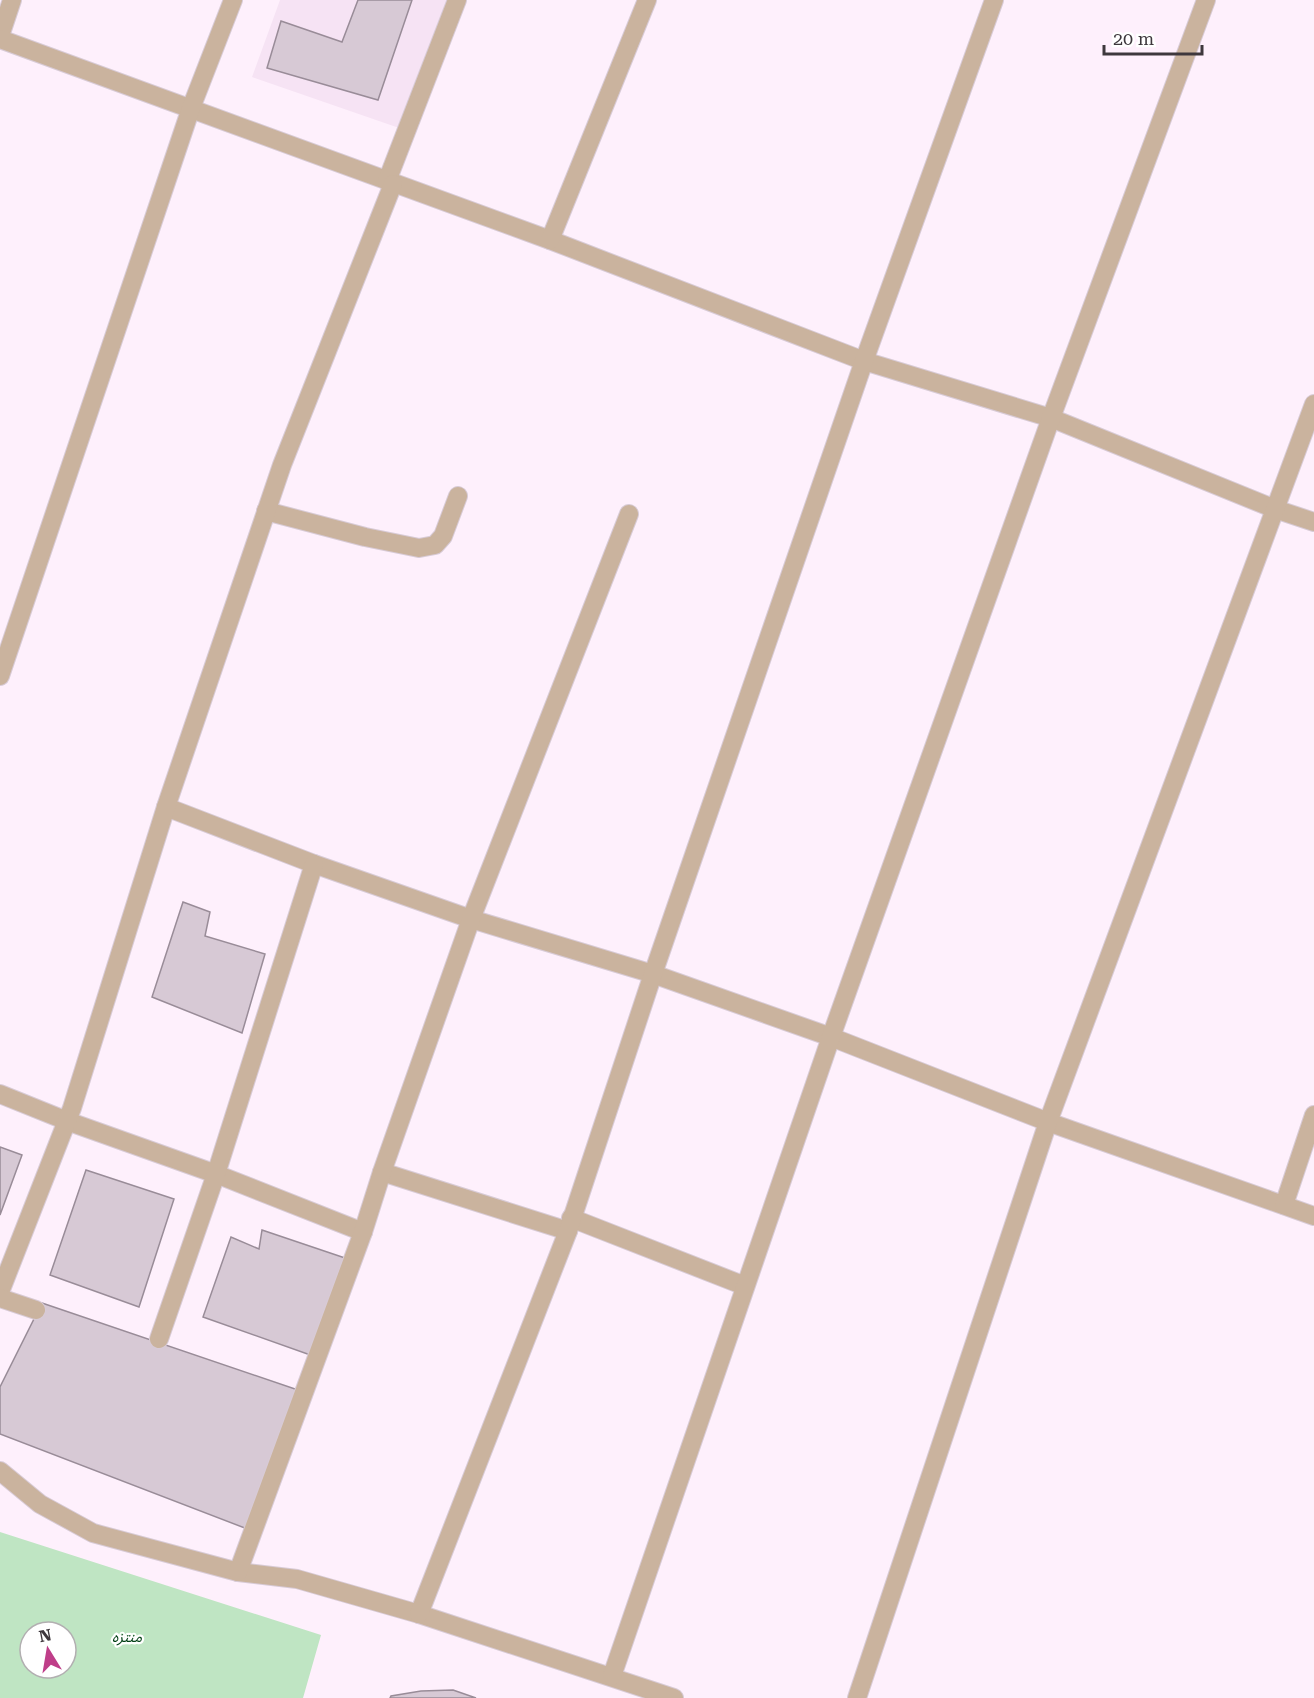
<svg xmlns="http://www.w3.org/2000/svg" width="1314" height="1698" font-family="'Roboto Serif','Noto Sans Arabic',serif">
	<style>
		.built { fill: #f6e3f4 }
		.green { fill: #bfe5c3; fill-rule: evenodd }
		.building { fill: #d7c9d5; stroke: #998c98; stroke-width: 1.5 }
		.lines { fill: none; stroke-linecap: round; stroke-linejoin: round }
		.minor-casing { stroke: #d8cbd6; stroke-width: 20 }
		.minor { stroke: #cab39e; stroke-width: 18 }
		.labels { text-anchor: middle; stroke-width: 4.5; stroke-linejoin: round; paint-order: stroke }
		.park-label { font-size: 15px; font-style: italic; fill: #003f14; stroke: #fff }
	</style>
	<rect width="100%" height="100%" fill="#fef0fc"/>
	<path class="built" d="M280,0H447L402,129L252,77Z"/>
	<path class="green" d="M0,1532L321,1635L303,1698H0ZM30,1632H66V1668H30Z"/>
	<g class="building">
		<path d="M358,0H412L378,100L267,68L281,21L342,42Z"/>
		<path d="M183,902L210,912L205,936L265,954L242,1033L152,997Z"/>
		<path d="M0,1147L22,1155L0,1215Z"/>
		<path d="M86,1170L174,1199L139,1307L50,1275Z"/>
		<path d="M262,1230L348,1259L316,1357L203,1317L231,1237L259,1249Z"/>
		<path d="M42,1303L298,1390L250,1530L0,1434V1387Z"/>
		<path d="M453,1690L476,1698H390L391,1696L421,1691Z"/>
	</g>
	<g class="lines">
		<g class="minor-casing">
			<g id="minor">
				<path d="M0,36L12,0"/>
				<path d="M0,39L550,240L864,361L1051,418L1275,509L1314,522"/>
				<path d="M387,181L457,0"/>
				<path d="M550,240L647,0"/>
				<path d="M266,511L365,537L419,548L435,545L443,536L458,496"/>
				<path d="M0,676L191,108L233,0"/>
				<path d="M166,807L314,864L471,919L653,974L831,1037L1048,1122L1314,1216"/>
				<path d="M0,1094L67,1121L216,1174L363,1232"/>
				<path d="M382,1172L568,1231"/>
				<path d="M1284,1205L1314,1115"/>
				<path d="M571,1218L745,1286"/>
				<path d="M0,1292L72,1108L166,807L282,465L393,184"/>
				<path d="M0,1298L36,1310"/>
				<path d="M159,1339L216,1174L314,864"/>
				<path d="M0,1471L40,1504L93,1533L238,1572L297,1579L419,1614L674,1698"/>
				<path d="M238,1572L363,1232L382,1172L471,919L629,514"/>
				<path d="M419,1614L568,1231L653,974L864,361L994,0"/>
				<path d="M612,1676L831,1037L1051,418L1206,0"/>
				<path d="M857,1698L1048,1122L1314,404"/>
			</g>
		</g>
		<use href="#minor" class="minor"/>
	</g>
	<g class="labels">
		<g class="park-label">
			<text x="127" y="1642">منتزه</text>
		</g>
	</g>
	<g transform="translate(48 1650) rotate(349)"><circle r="28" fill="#ffffff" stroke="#b2afb1" stroke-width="1.5"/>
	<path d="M0-4.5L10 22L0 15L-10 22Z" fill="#bf3e89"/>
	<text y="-9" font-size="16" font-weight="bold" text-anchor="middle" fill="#3e383d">N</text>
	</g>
	<path d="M1104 45v9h98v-9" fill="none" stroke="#3e383d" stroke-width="3"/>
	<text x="1113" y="45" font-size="18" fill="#3e383d" stroke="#ffffff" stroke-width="4.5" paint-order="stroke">20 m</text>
</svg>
